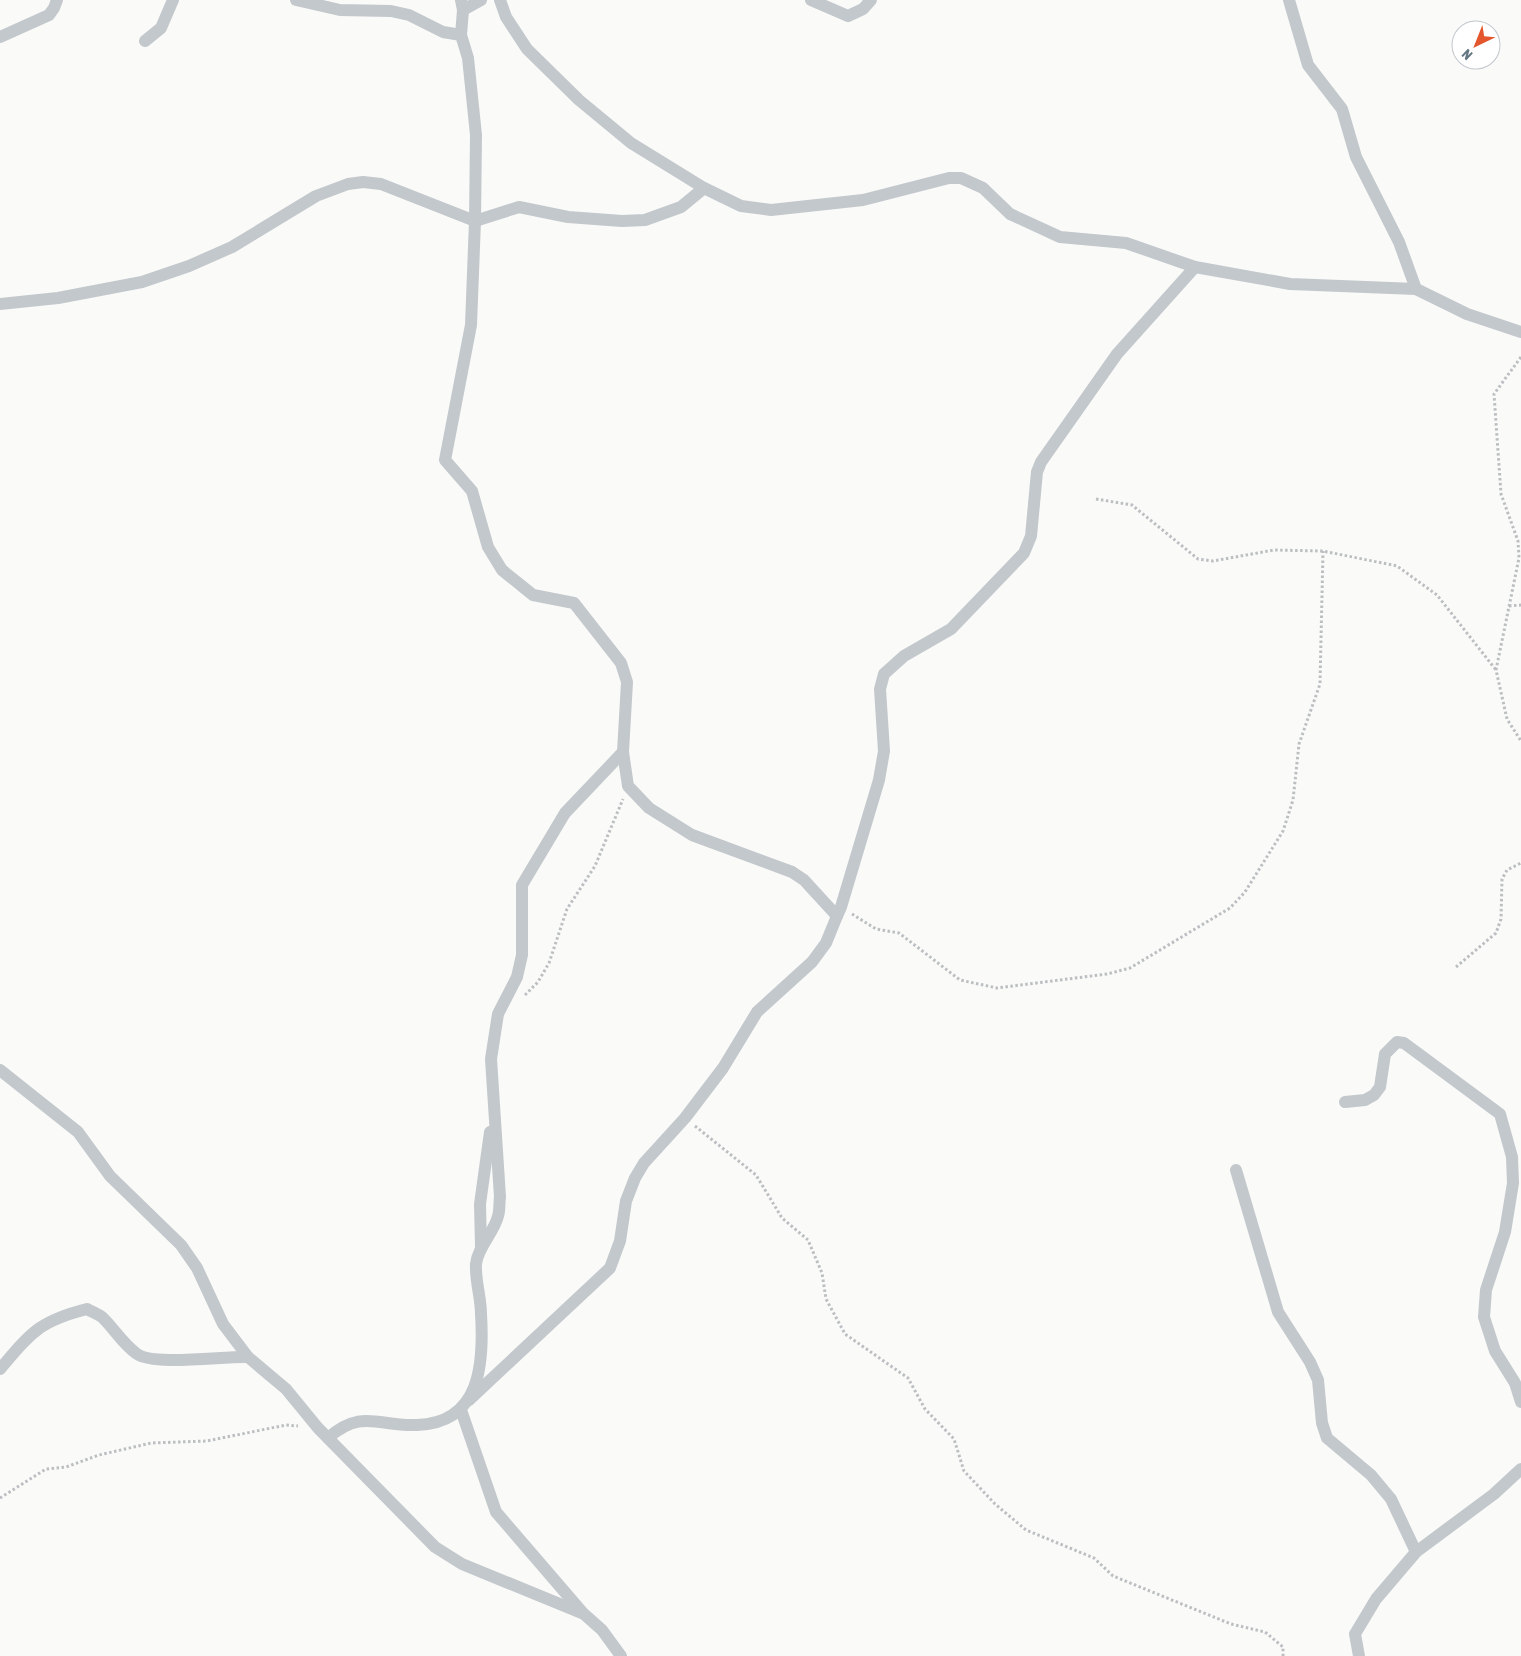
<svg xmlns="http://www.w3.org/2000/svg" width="1521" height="1656" font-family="'Asap Condensed',sans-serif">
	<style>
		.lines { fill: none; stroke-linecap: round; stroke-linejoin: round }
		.path { stroke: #bbbfc2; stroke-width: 3; stroke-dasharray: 2.5 2.5; stroke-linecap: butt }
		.minor { stroke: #c3c8cc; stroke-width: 12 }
	</style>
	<rect width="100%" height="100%" fill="#fafaf8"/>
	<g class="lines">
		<g class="path">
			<path d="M1521,357L1494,394L1501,494L1518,541L1519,558L1496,670L1507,719L1521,741"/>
			<path d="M1096,499L1132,505L1198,559L1213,561L1274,550L1323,551L1397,566L1437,595L1496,670"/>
			<path d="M1509,606L1521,605"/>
			<path d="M852,914L876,929L899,933L960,980L997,988L1107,974L1130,968L1230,908L1245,892L1283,831L1293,800L1299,744L1320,684L1323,551"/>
			<path d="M1456,967L1496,933L1501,919L1502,879L1507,870L1521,863"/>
			<path d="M525,995L538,982L549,963L567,909L595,866L623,799"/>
			<path d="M695,1126L756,1175L782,1218L808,1240L822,1273L826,1299L845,1334L908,1378L925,1409L954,1439L964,1471L995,1504L1026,1530L1094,1558L1113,1576L1231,1624L1265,1632L1283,1647V1656"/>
			<path d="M0,1498L46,1469L66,1467L99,1455L151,1443L207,1441L286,1425L298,1426"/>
		</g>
		<g class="minor">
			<path d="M296,0L340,10L391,11L409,15L443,32L461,35"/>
			<path d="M461,0L463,10L461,35L468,58L476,135L475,221L471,325L445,460L472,491L488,547L502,570L533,595L574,603L621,663L627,682L623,752L628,786L649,808L692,835L792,872L804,880L837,916L826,943L812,962L757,1012L723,1068L685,1118L644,1163L635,1178L626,1201L620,1241L610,1268L469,1400"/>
			<path d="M500,0L506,17L527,49L579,100L631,143L704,188L741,206L771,210L863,200L949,178H961L983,188L1010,214L1060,237L1126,243L1195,267L1290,284L1416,289"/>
			<path d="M811,0L848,16L863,9L871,0"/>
			<path d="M1289,0L1308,65L1342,109L1356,157L1399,242L1416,289L1467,314L1521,332"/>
			<path d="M463,10L481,0"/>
			<path d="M0,37L49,15L54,8L57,0"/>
			<path d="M145,41L161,28L173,0"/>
			<path d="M0,304L58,298L142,282L189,266L232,247L316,196L348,184L363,182L381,184L475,221L519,207L568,217L622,221L645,220L681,207L704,188"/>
			<path d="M837,916L841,907L879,780L884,751L880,689L884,674L904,656L951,629L1024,553L1031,536L1037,472L1041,462L1117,354L1195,267"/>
			<path d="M0,1070L78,1132L110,1176L181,1245L197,1268L223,1324L248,1357L286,1389L318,1428L435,1547L462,1564L584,1614L602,1630L621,1656"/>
			<path d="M1345,1102L1365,1100L1374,1095L1380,1087L1385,1054L1397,1042L1404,1043L1500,1114L1512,1157L1513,1183L1505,1232L1486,1290L1484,1317L1495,1351L1515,1383L1521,1402"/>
			<path d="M1236,1170L1278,1312L1310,1362L1318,1380L1322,1423L1327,1438L1371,1475L1391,1499L1416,1552"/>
			<path d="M481,1246L480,1204L490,1132"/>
			<path d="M0,1369C31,1333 39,1321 87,1309C92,1312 99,1314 103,1318C116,1331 122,1343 137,1354C154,1366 224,1356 248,1357"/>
			<path d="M461,1410L496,1512L582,1612"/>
			<path d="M328,1438C362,1408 379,1427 417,1425C481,1423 484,1363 481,1314C481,1298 475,1280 476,1264C478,1246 494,1233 498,1216C500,1210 499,1203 500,1197L491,1059L498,1014L517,977L522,955V885L565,813L623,752"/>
			<path d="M1359,1656L1355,1634L1376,1599L1416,1552L1494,1494L1521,1469"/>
		</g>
	</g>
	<g transform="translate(1476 45) rotate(223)"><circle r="24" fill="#ffffff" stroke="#c1c8cd"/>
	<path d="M0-4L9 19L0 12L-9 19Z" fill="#e4572e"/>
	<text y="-8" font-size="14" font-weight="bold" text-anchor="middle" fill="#657683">N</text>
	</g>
</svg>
